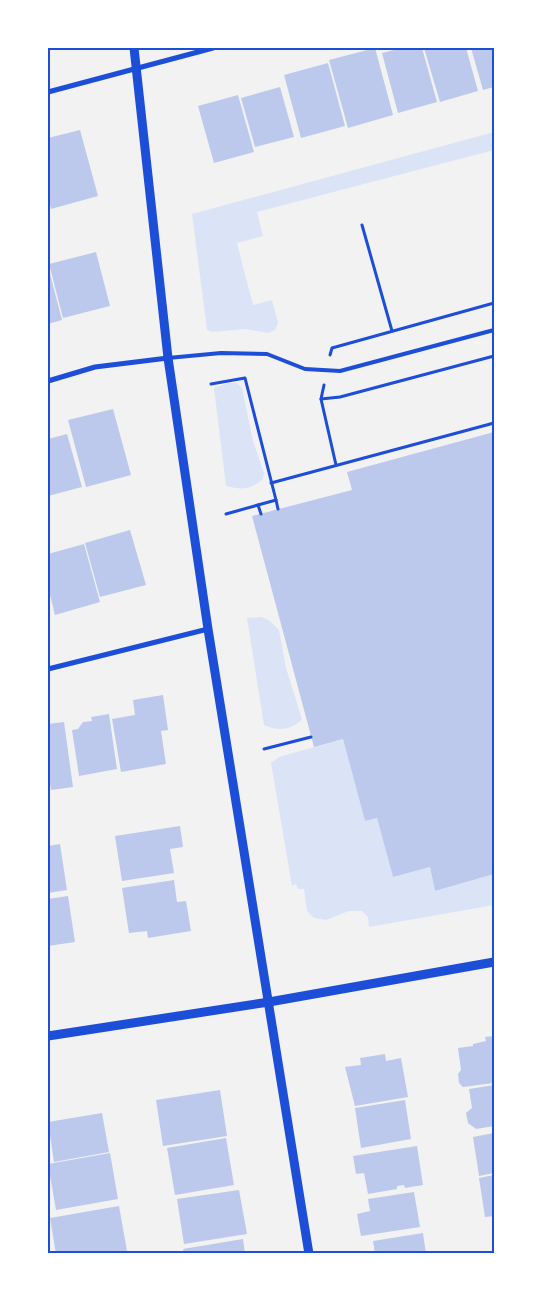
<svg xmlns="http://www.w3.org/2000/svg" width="542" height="1301" font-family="'Varela Round',sans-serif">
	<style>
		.green { fill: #dbe4f7 }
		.building { fill: #bdc9ec }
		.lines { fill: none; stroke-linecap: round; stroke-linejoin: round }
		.path { stroke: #1d4ed8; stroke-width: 3 }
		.service { stroke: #1d4ed8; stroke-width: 4 }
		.minor { stroke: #1d4ed8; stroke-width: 5 }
		.tertiary { stroke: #1d4ed8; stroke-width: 9 }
		.neatline { fill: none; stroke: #1d4ed8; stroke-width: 2 }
	</style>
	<rect width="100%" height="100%" fill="#f2f2f2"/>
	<g class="green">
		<path d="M494,132V150L257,212L263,236L237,243L253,305L272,300L278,323L275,330L268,333L245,329L212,332L207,330L192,214Z"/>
		<path d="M228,383H237L242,388L253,441L264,473L263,479C251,490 241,490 226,486L214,388Z"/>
		<path d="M262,617L270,621L279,630L286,668L302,719C291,731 278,731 264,725L247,618Z"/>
		<path d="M343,739L365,821L377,818L393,876L430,867L435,891L494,874V905L369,927L368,917L362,911H349L326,920L314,918L307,911L304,889H298L296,884L292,886L271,763L279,757Z"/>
	</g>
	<g class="building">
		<path d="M375,48L393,115L348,128L329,60Z"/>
		<path d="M402,48H422L437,102L398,113L382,53Z"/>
		<path d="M424,48H466L478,91L440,102Z"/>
		<path d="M471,48H494V87L483,90Z"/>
		<path d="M328,63L345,126L301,138L284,75Z"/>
		<path d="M280,87L294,137L255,147L241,98Z"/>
		<path d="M238,95L254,152L214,163L198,106Z"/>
		<path d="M80,130L98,196L51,209L48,196V138Z"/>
		<path d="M96,252L110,306L63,318L49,264Z"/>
		<path d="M48,274H50L62,320L48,324Z"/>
		<path d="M113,409L131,475L86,487L68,420Z"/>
		<path d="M494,432V874L435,891L430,867L393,877L377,818L365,821L343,739L314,747L252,516L352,490L347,472Z"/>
		<path d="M67,434L82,487L48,496V439Z"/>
		<path d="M130,530L146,585L100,597L85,543Z"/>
		<path d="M84,544L100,602L55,615L48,587V554Z"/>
		<path d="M163,695L168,730L161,731L166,764L121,772L112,719L135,715L133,700Z"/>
		<path d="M109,714L117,769L79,776L72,730L78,729L83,722L92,721L91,717Z"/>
		<path d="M64,722L73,787L51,790L48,771V724Z"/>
		<path d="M180,826L183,847L170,849L174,873L122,881L115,836Z"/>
		<path d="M60,844L67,890L48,893V846Z"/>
		<path d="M174,880L177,902L186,901L191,931L148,938L147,931L129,933L122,888Z"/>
		<path d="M68,896L75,942L48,946V899Z"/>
		<path d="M494,1036V1083L463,1087L459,1083L458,1074L461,1070L458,1048L473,1046V1044L486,1041L485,1037Z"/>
		<path d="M385,1054L386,1061L401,1058L408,1097L355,1106L345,1067L361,1065L360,1058Z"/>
		<path d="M494,1085V1126L476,1129L468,1123L466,1113L472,1108L469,1089Z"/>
		<path d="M220,1090L227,1136L163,1146L156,1100Z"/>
		<path d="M405,1100L411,1139L361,1148L355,1108Z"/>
		<path d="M102,1113L109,1152L54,1162L48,1122Z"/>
		<path d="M494,1133V1173L479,1176L473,1137Z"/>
		<path d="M226,1138L234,1185L175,1195L167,1148Z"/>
		<path d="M417,1146L423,1185L405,1188L404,1185L397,1186V1189L368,1194L364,1173L356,1174L353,1156Z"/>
		<path d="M110,1153L118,1199L56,1210L48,1164Z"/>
		<path d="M494,1175V1216L485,1217L479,1178Z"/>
		<path d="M239,1190L247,1234L184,1244L177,1199Z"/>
		<path d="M414,1192L420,1227L361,1236L357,1214L370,1211L368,1199Z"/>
		<path d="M119,1206L127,1251L111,1254H56L50,1218Z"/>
		<path d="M423,1233L426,1254H375L373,1241Z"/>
		<path d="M243,1239L245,1254H184L183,1249Z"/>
	</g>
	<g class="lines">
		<g class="path">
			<path d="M362,225L392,331"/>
			<path d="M330,355L332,348L494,303"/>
			<path d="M211,384L245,378L276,500L226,514"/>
			<path d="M324,385L321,399L336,465"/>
			<path d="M321,399L340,397L494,356"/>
			<path d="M271,483L494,423"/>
			<path d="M276,500L278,509"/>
			<path d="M258,505L261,514"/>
			<path d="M264,749L311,737"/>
		</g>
		<path class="service" d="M168,358L221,353L267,354L305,369L340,371L494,330"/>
		<g class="minor">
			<path d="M48,92L213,48"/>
			<path d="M48,381L95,367L168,358"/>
			<path d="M48,669L208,629"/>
		</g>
		<g class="tertiary">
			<path d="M134,48L168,358L208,629L309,1254"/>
			<path d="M48,1036L269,1002L494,962"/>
		</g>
	</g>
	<rect width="542" height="1301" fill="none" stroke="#ffffff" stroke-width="98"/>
	<rect x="49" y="49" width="444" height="1203" class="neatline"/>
</svg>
